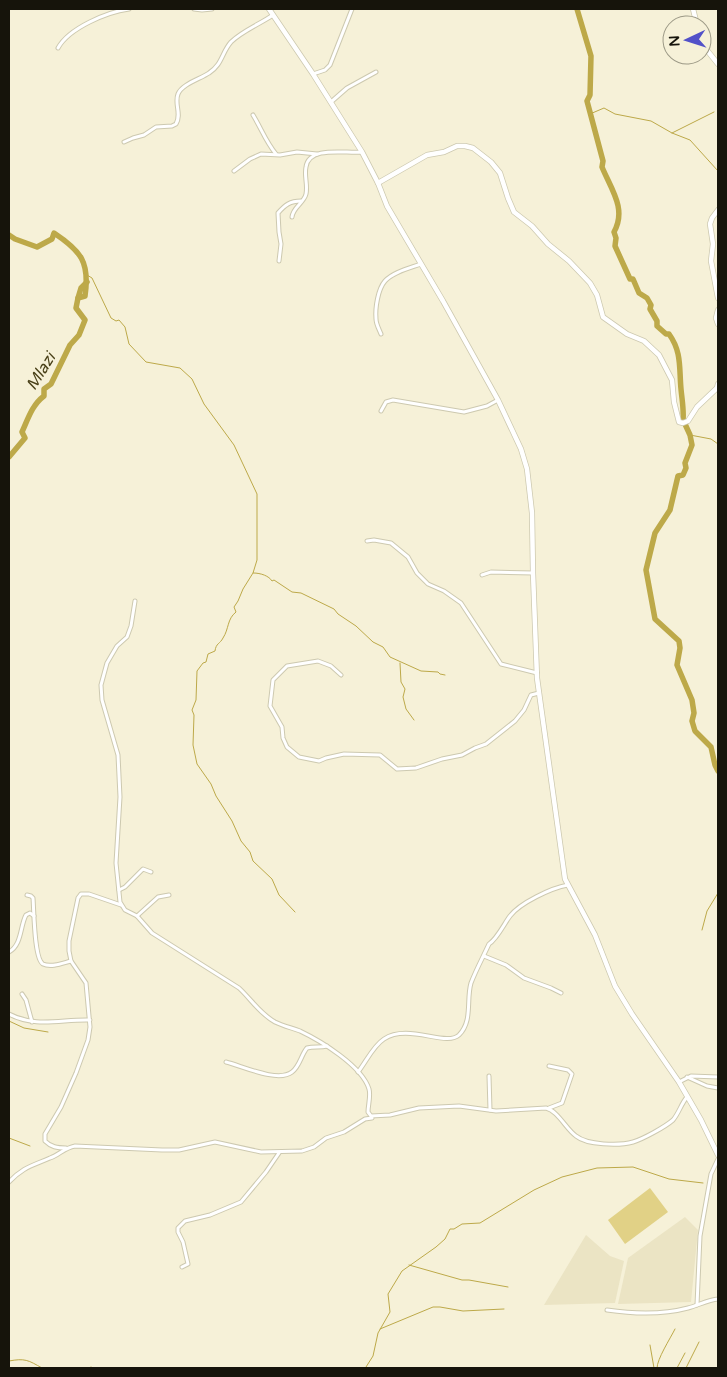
<svg xmlns="http://www.w3.org/2000/svg" width="727" height="1377" font-family="'Varela Round',sans-serif">
	<style>
		.built { fill: #ebe4c4 }
		.green { fill: #e1d186 }
		.lines { fill: none; stroke-linecap: round; stroke-linejoin: round }
		.stream { stroke: #bda949; stroke-width: 1 }
		.river { stroke: #bda949; stroke-width: 5.5 }
		.street-casing { stroke: #cdc9b0; stroke-width: 5 }
		.secondary-casing { stroke: #cdc9b0; stroke-width: 6 }
		.street { stroke: #fff; stroke-width: 3 }
		.secondary { stroke: #fff; stroke-width: 4.5 }
		.labels { text-anchor: middle; stroke-width: 5; stroke-linejoin: round; paint-order: stroke }
		.water-label { font-size: 16px; font-style: italic; fill: #494018; stroke: #f6f1d8 }
	</style>
	<rect width="100%" height="100%" fill="#f6f1d8"/>
	<g class="built">
		<path d="M685,1217L698,1230L691,1302L618,1304L628,1258Z"/>
		<path d="M586,1235L610,1256L624,1261L615,1303L544,1305Z"/>
	</g>
	<path class="green" d="M650,1188L668,1212L625,1244L608,1220Z"/>
	<g class="lines">
		<g class="stream">
			<path d="M590,114L604,108L615,114L651,121L672,133L690,140L718,171"/>
			<path d="M672,133L714,112"/>
			<path d="M87,275L92,278L111,318L116,321L119,320L125,327L129,344L146,362L180,368L192,379L204,404L234,445L257,494V560L253,573C261,573 269,576 272,581L274,580L292,592L301,593L334,609L338,614L356,626L373,642L383,647L390,657L421,671L438,672L440,674L445,675"/>
			<path d="M690,435L711,439L718,444"/>
			<path d="M253,573L243,589L238,601L234,607L236,612C227,619 229,629 223,638C220,644 216,643 215,651L208,654L206,662L203,663L197,671L196,700L192,710L194,715L193,745L197,764L211,784L216,796L232,821L241,841L250,852L253,861L272,879L279,895L295,912"/>
			<path d="M400,663L401,682L405,689L403,697L406,709L414,720"/>
			<path d="M702,930L707,911L718,893"/>
			<path d="M9,1021L24,1028L48,1032"/>
			<path d="M9,1138L30,1146"/>
			<path d="M409,1265L462,1280H469L508,1287"/>
			<path d="M380,1329L433,1307H440L463,1311L504,1309"/>
			<path d="M650,1345L654,1368"/>
			<path d="M9,1361C25,1358 28,1360 42,1368"/>
			<path d="M89,1368L91,1367L93,1368"/>
			<path d="M367,1368L366,1367L373,1356L378,1333L390,1312L388,1294L402,1271L436,1247L445,1239L450,1229H454L462,1224L480,1223L534,1190L562,1177L597,1168L633,1167L669,1179L703,1183"/>
			<path d="M657,1368C657,1359 670,1339 675,1329"/>
			<path d="M677,1368L685,1353"/>
			<path d="M686,1368L699,1342"/>
		</g>
		<g class="river">
			<path d="M577,9L591,56L590,95L587,101L603,161L602,167C611,189 627,209 614,232L616,238L615,246L630,279H633L639,293L647,298L651,305L650,309L657,321V326L666,334H669C682,352 679,368 681,389C682,400 684,410 683,420"/>
			<path d="M9,235L15,239L37,247L52,239L54,233C81,251 90,262 85,296L78,298L76,308L85,320L79,335L70,345L51,384L44,389V396C32,405 28,419 22,432L25,438L9,457"/>
			<path d="M78,298L81,288L87,282"/>
			<path d="M685,424L690,435L692,445L685,463L686,468L683,475L678,476L670,510L655,533L646,570L655,619L679,641L680,648L677,665L692,700L694,713L692,721L695,731L711,747L715,765L718,771"/>
		</g>
		<g class="street-casing">
			<g id="street">
				<path d="M194,9L202,10L212,9"/>
				<path d="M58,48C69,28 107,12 129,9"/>
				<path d="M313,74L325,70L330,65L352,9"/>
				<path d="M331,102L347,88L376,72"/>
				<path d="M253,115C261,128 266,142 276,154"/>
				<path d="M124,142L133,138L144,135L156,127L172,126L176,124C182,114 174,104 178,94C182,84 200,79 209,73C222,65 222,52 231,42C242,31 260,24 273,15"/>
				<path d="M234,171L250,159L261,154L280,155L297,152L317,154"/>
				<path d="M292,217C293,207 304,203 306,194C308,185 304,176 306,167C309,145 347,154 362,152"/>
				<path d="M279,261L281,244L279,232L278,213C285,205 290,201 301,201"/>
				<path d="M381,334C379,329 376,324 376,319C375,308 378,289 385,281C393,272 410,268 421,264"/>
				<path d="M381,411L386,402L393,400L464,412L487,406L498,400"/>
				<path d="M367,541L374,540L391,543L408,557L417,573L428,584L444,591L461,603L501,664L537,673"/>
				<path d="M482,575L491,572L533,573"/>
				<path d="M135,601L131,626L127,637L117,646L107,663L101,685L102,700L118,755L120,797L116,863L120,902L125,910L137,916L152,933L239,988C251,999 260,1014 275,1022C283,1026 292,1028 300,1031C321,1041 362,1066 369,1089C371,1096 368,1105 368,1112L371,1116L390,1115L419,1108L459,1106L496,1111L546,1108C558,1111 566,1129 576,1136C587,1145 619,1146 633,1142C643,1139 665,1127 673,1120C679,1113 681,1104 687,1097"/>
				<path d="M341,675L331,666L318,661L287,666L273,680L270,706L282,727L283,738L287,747L299,757L319,761L326,758L344,754L380,755L397,769L416,768L442,759L462,755L475,748L486,744L515,721L524,710L531,695L539,693"/>
				<path d="M119,890L125,887L143,869L151,872"/>
				<path d="M27,895L31,896L33,898C34,910 34,959 43,964C51,968 63,963 71,961"/>
				<path d="M137,916L158,897L169,895"/>
				<path d="M9,952C22,945 20,926 26,915L30,913L34,916"/>
				<path d="M484,956L506,965L524,978L551,988L561,993"/>
				<path d="M22,994L26,1000L32,1022"/>
				<path d="M9,1014C35,1028 62,1019 90,1020"/>
				<path d="M226,1062C242,1066 278,1083 292,1072C300,1066 301,1055 307,1048C314,1046 320,1048 327,1046"/>
				<path d="M358,1072C366,1062 373,1046 384,1039C408,1023 446,1047 459,1035C473,1021 466,1000 471,983C476,970 483,957 489,944C497,939 504,924 510,916C520,903 551,888 568,885"/>
				<path d="M489,1076L490,1110"/>
				<path d="M687,1077L707,1086L718,1088"/>
				<path d="M679,1082L691,1076L718,1077"/>
				<path d="M549,1108L562,1103L572,1074L568,1070L549,1066"/>
				<path d="M66,1148C57,1148 51,1147 45,1141V1134L61,1107L76,1073L88,1040L90,1027L86,983L71,961L69,951V941L78,898L81,894H89L121,905"/>
				<path d="M9,1182C23,1167 32,1166 50,1158C59,1155 64,1148 75,1146L162,1150H179L215,1142L261,1152L302,1151L314,1147L326,1138L344,1132L365,1119L372,1118"/>
				<path d="M182,1267L188,1264L183,1242L178,1232V1228L185,1221L210,1215L241,1202L266,1172L279,1153"/>
				<path d="M697,1305L700,1236L711,1174L718,1159"/>
				<path d="M607,1310C634,1314 662,1315 688,1308C699,1305 708,1300 718,1299"/>
			</g>
		</g>
		<g class="secondary-casing">
			<g id="secondary">
				<path d="M269,9L313,74L362,152L378,183L387,206L443,301L498,400L521,449L527,469L532,513L533,573L537,678L565,879L595,935L615,986L632,1014L679,1082L701,1120L718,1155"/>
				<path d="M693,9L697,25"/>
				<path d="M702,44L718,64"/>
				<path d="M378,183L427,155L444,152L457,146H465L473,148L491,162L500,173L508,198L514,212L532,226L548,244L569,261L590,283L597,295L603,317L627,334L644,341L659,355L672,380L674,402L679,422L683,423L688,421L697,407L717,388L718,384"/>
				<path d="M718,210L712,218L710,224L713,244L711,261L718,298"/>
				<path d="M718,310L716,318L718,324"/>
			</g>
		</g>
		<use href="#street" class="street"/>
		<use href="#secondary" class="secondary"/>
	</g>
	<g class="labels">
		<g class="water-label">
			<text transform="translate(40 371) rotate(-58)" y="6">Mlazi</text>
		</g>
	</g>
	<rect width="727" height="1377" fill="none" stroke="#16140b" stroke-width="20"/>
	<g transform="translate(687 40) rotate(266)"><circle r="24" fill="#f6f1d8" stroke="#9c9986"/>
	<path d="M0-4L9 19L0 12L-9 19Z" fill="#5251c8"/>
	<text y="-8" font-size="14" font-weight="bold" text-anchor="middle" fill="#16140b">N</text>
	</g>
</svg>
